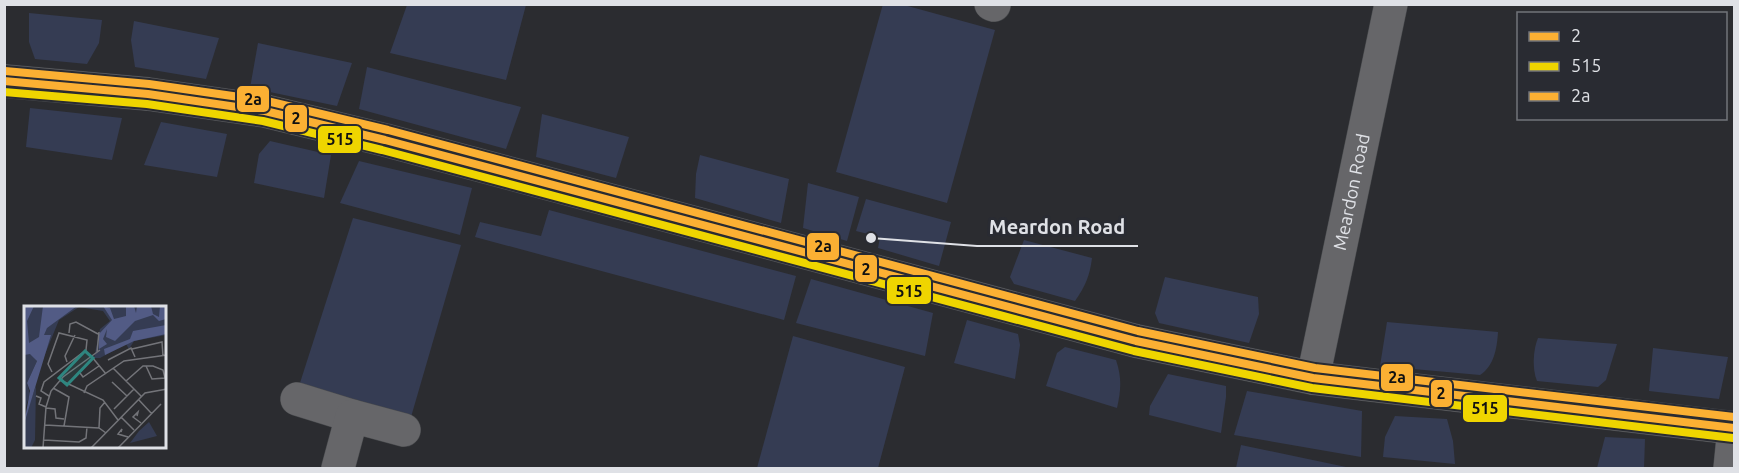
<svg xmlns="http://www.w3.org/2000/svg" width="1739" height="473" font-family="Ubuntu,sans-serif">
	<style>
		.green { fill: #353c53 }
		.lines { fill: none; stroke-linecap: round; stroke-linejoin: round }
		.minor-casing { stroke: #484a4d; stroke-width: 34 }
		.minor { stroke: #666669; stroke-width: 33 }
		.bus-1-casing { stroke: #292b32; stroke-width: 12 }
		.bus-2-casing { stroke: #292b32; stroke-width: 12 }
		.bus-3-casing { stroke: #292b32; stroke-width: 12 }
		.bus-1 { stroke: #fbb033; stroke-width: 8 }
		.bus-2 { stroke: #efd500; stroke-width: 8 }
		.bus-3 { stroke: #fbb033; stroke-width: 8 }
		.labels { text-anchor: middle; stroke-width: 6; stroke-linejoin: round; paint-order: stroke }
		.street-label { font-size: 18px; fill: #dfe1e6; stroke: #292b32 }
		.inset-road { fill: none; stroke: #737479; stroke-width: 1.5 }
		.view { fill: #2e8680; fill-opacity: 0.15; stroke: #2e8680; stroke-width: 3 }
		.inset-edge { fill: none; stroke: #dfe1e6; stroke-width: 3 }
		.leader { fill: none; stroke: #dfe1e6; stroke-width: 2 }
		.callout-dot { fill: #dfe1e6; stroke: #292b32; stroke-width: 2 }
		.callout-label { font-size: 20px; text-anchor: middle; font-weight: bold; fill: #dfe1e6; stroke: #292b32; stroke-width: 6; stroke-linejoin: round; paint-order: stroke }
		.line-badge { stroke: #292b32; stroke-width: 2 }
		.pale-badge-label { font-size: 16px; text-anchor: middle; font-weight: bold; fill: #111 }
	</style>
	<rect width="100%" height="100%" fill="#2b2c30"/>
	<g class="green">
		<path d="M883,4L904,5L995,30L947,203L836,172Z"/>
		<path d="M407,5H526L506,80L390,53Z"/>
		<path d="M29,13L102,20L99,43L87,64L35,59L29,42Z"/>
		<path d="M134,21L219,38L206,79L135,67L131,40Z"/>
		<path d="M258,43L352,63L337,106L250,88Z"/>
		<path d="M367,67L521,107L506,149L359,109Z"/>
		<path d="M30,108L122,118L112,160L26,147Z"/>
		<path d="M542,114L629,137L616,178L536,157Z"/>
		<path d="M161,122L227,134L217,177L144,165Z"/>
		<path d="M270,141L331,155L324,198L254,183L259,154Z"/>
		<path d="M700,155L789,179L781,223L695,198L696,174Z"/>
		<path d="M359,161L472,188L460,235L340,203Z"/>
		<path d="M808,183L859,197L847,241L803,228Z"/>
		<path d="M866,199L951,222L939,266L878,248L880,237L856,231Z"/>
		<path d="M549,210L796,276L784,320L475,237L480,222L541,236Z"/>
		<path d="M353,218L461,245L411,417L299,386Z"/>
		<path d="M1024,240L1092,258C1090,275 1085,287 1075,301L1014,284L1010,277Z"/>
		<path d="M1165,277L1258,297L1259,314L1249,343L1159,323L1155,313Z"/>
		<path d="M811,279L933,313L925,356L796,323Z"/>
		<path d="M967,320L1018,334L1020,345L1015,379L954,363Z"/>
		<path d="M1387,322L1498,332C1497,348 1494,366 1480,375L1380,366Z"/>
		<path d="M793,336L905,367L878,468H757Z"/>
		<path d="M1538,338L1617,344L1606,380L1598,387L1537,381C1532,369 1533,350 1538,338Z"/>
		<path d="M1065,347L1116,360C1122,378 1121,390 1117,408L1046,386L1057,353Z"/>
		<path d="M1653,348L1728,357L1719,399L1649,391Z"/>
		<path d="M1168,374L1226,386V397L1221,433L1149,415L1150,406Z"/>
		<path d="M1247,391L1362,411L1361,457L1234,435Z"/>
		<path d="M1395,416L1447,419L1453,441L1455,464L1383,457L1385,437Z"/>
		<path d="M1605,437L1645,439L1644,468H1597Z"/>
		<path d="M1241,445L1346,467V468H1236Z"/>
	</g>
	<g class="lines">
		<g class="minor-casing">
			<g id="minor">
				<path d="M991,4L994,5"/>
				<path d="M4,81L148,94L265,111L385,140L1136,341L1313,378L1734,428"/>
				<path id="s1" d="M1313,378L1391,4"/>
				<path d="M297,399L352,416"/>
				<path d="M338,468L352,416L404,430"/>
				<path d="M1730,468L1734,428"/>
			</g>
		</g>
		<use href="#minor" class="minor"/>
		<g class="bus-1-casing">
			<path id="bus-1" d="M4,81L148,94L265,111L385,140L1136,341L1313,378L1734,428"/>
		</g>
		<g class="bus-2-casing">
			<path id="bus-2" d="M4,92L147,104L263,121L382,150L1134,351L1312,388L1733,438"/>
		</g>
		<g class="bus-3-casing">
			<path id="bus-3" d="M5,71L149,84L267,101L388,130L1138,331L1315,368L1734,417"/>
		</g>
		<use href="#bus-1" class="bus-1"/>
		<use href="#bus-2" class="bus-2"/>
		<use href="#bus-3" class="bus-3"/>
	</g>
	<g class="labels">
		<g class="street-label">
			<text dy="6" stroke="none"><textPath href="#s1" startOffset="190">Meardon Road</textPath></text>
		</g>
	</g>
	<g transform="translate(24 306)">
		<rect width="142" height="142" fill="#2b2c30"/>
		<path d="M0,0H142V29L110,35L105,43L102,38L76,52H70L76,23L86,15L79,5L55,1L35,14L19,53L9,50L13,55L3,77L6,88L0,106ZM12,80L11,134L7,142H0L1,109ZM125,116L133,130L106,137L115,125Z" fill="#353c53"/>
		<path d="M0,0H10L3,15L5,37L15,31L19,0H53L23,22L20,29H27L0,118L6,85L3,77L13,55L6,48L0,49ZM79,0L86,2L90,13L102,10V0H110L112,7L113,0H127L129,8L135,11L136,0H142V13L135,15L129,9L111,15L91,35L82,31L83,23L79,33L83,38L75,43V28L88,14ZM142,19V28L110,35L81,49L80,43L106,33L109,25Z" fill="#525b85"/>
		<path class="inset-road" d="M45,27L46,18L52,16L74,28M108,43L138,36L139,50M73,46L75,26M68,51L82,68M84,54L107,42L111,51M43,56L41,50L51,29M89,62L117,90M56,67L59,71L75,60M36,74L79,94L94,114M102,75L119,60H129L139,64L141,72L128,73L122,60M88,76L103,90M29,82L45,91L40,120M60,87L63,80L100,55L143,49M12,90L17,92L15,98L22,101M25,90L17,85L20,76L62,44L63,34L35,27L24,58L28,66M114,93L128,108M22,102L31,103L32,112L40,113M90,103L110,83M113,110L114,106L109,111L117,117M97,111L110,124M21,119L75,122L82,127M75,122L76,102L81,96M97,126L98,123L94,128L104,131M20,134L55,136L62,132L63,121M19,142L22,101L27,85L39,71L76,44M67,142L121,87L143,83M94,142L137,98"/>
		<path class="view" d="M61,45L69,52L43,79L35,72Z"/>
		<rect width="142" height="142" class="inset-edge"/>
	</g>
	<path class="leader" d="M871 238L977 246H1138"/>
	<circle class="callout-dot" cx="871" cy="238" r="6"/>
	<g class="callout-label">
		<text x="1057" y="234">Meardon Road</text>
	</g>
	<g class="line-badge">
		<rect x="236" y="85" width="34" height="28" rx="6" fill="#fbb033"/>
		<rect x="284" y="104" width="24" height="29" rx="6" fill="#fbb033"/>
		<rect x="317" y="125" width="45" height="29" rx="6" fill="#efd500"/>
		<rect x="806" y="232" width="34" height="29" rx="6" fill="#fbb033"/>
		<rect x="854" y="254" width="24" height="29" rx="6" fill="#fbb033"/>
		<rect x="886" y="276" width="46" height="29" rx="6" fill="#efd500"/>
		<rect x="1380" y="363" width="34" height="29" rx="6" fill="#fbb033"/>
		<rect x="1430" y="379" width="23" height="29" rx="6" fill="#fbb033"/>
		<rect x="1462" y="394" width="46" height="29" rx="6" fill="#efd500"/>
	</g>
	<g class="pale-badge-label">
		<text x="253" y="105">2a</text>
		<text x="296" y="124">2</text>
		<text x="340" y="145">515</text>
		<text x="823" y="252">2a</text>
		<text x="866" y="275">2</text>
		<text x="909" y="297">515</text>
		<text x="1397" y="383">2a</text>
		<text x="1441" y="399">2</text>
		<text x="1485" y="414">515</text>
	</g>
	<rect width="1739" height="473" fill="none" stroke="#dfe1e6" stroke-width="12"/>
	<rect x="1517" y="12" width="210" height="108" fill="#292b32" stroke="#72747a" stroke-width="1.5"/>
	<rect x="1529" y="32" width="30" height="9" fill="#fbb033" stroke="#72747a" stroke-width="1.5"/>
	<text x="1571" y="42" font-size="18" fill="#dfe1e6">2</text>
	<rect x="1529" y="62" width="30" height="9" fill="#efd500" stroke="#72747a" stroke-width="1.5"/>
	<text x="1571" y="72" font-size="18" fill="#dfe1e6">515</text>
	<rect x="1529" y="92" width="30" height="9" fill="#fbb033" stroke="#72747a" stroke-width="1.5"/>
	<text x="1571" y="102" font-size="18" fill="#dfe1e6">2a</text>
</svg>
